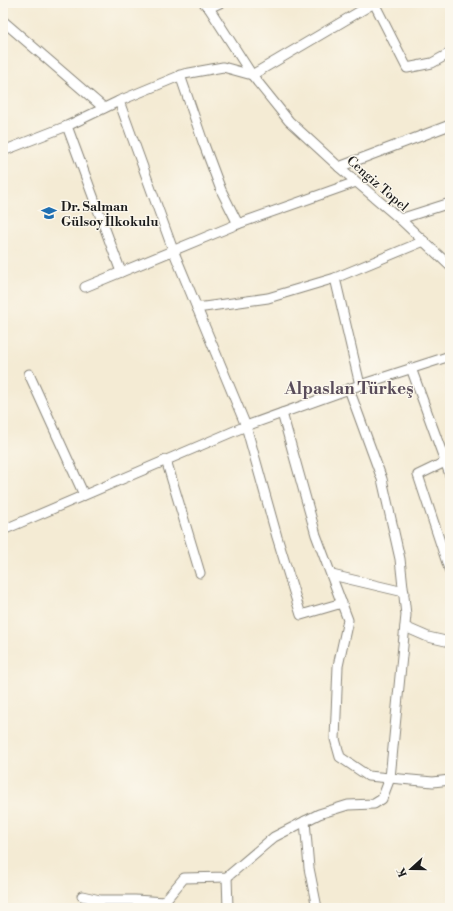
<svg xmlns="http://www.w3.org/2000/svg" width="453" height="911" font-family="'Libre Bodoni',serif">
	<style>
		.lines { fill: none; stroke-linecap: round; stroke-linejoin: round }
		.minor-casing { stroke: #888478; stroke-width: 11 }
		.minor { stroke: #fff; stroke-width: 9 }
		.labels { text-anchor: middle; stroke-width: 3; stroke-linejoin: round; paint-order: stroke }
		.street-label { font-size: 13px; fill: #1c1c1c; stroke: #fbf7ec }
		.poi-label { font-size: 13px; font-weight: bold; fill: #1c1c1c; stroke: #fbf7ec; text-anchor: start }
		.district-label { font-size: 17px; font-weight: bold; fill: #594c5a; stroke: #fbf7ec }
	</style>
	<rect width="100%" height="100%" fill="#fbf7ec"/>
	<filter id="ink" filterUnits="userSpaceOnUse"><feTurbulence type="fractalNoise" baseFrequency=".025" numOctaves="2"/><feDisplacementMap in="SourceGraphic" scale="8" xChannelSelector="R" yChannelSelector="G"/><feConvolveMatrix kernelMatrix="1 2 1 2 8 2 1 2 1" color-interpolation-filters="sRGB"/></filter>
	<filter id="wash" filterUnits="userSpaceOnUse"><feTurbulence type="fractalNoise" baseFrequency=".012" numOctaves="4" result="noise"/><feDisplacementMap in="SourceGraphic" scale="16" xChannelSelector="R" yChannelSelector="G"/><feGaussianBlur stdDeviation="0.9" result="paint"/><feColorMatrix in="noise" values="0 0 0 0 0 0 0 0 0 0 0 0 0 0 0 0 0 1.4 0 .05"/><feComposite in="paint" operator="in"/></filter>
	<g filter="url(#wash)">
		<rect width="100%" height="100%" fill="#f4ebd4"/>
	</g>
	<g filter="url(#ink)">
		<g class="lines">
			<g class="minor-casing">
				<g id="minor">
					<path d="M204,3L209,8L252,75L289,121L339,167L400,219L450,266"/>
					<path d="M374,3L407,68L432,63L450,53"/>
					<path d="M209,8L220,3"/>
					<path d="M3,21L104,108"/>
					<path d="M180,75L203,142L221,190L238,224"/>
					<path d="M119,101L67,126L121,272"/>
					<path d="M3,151L67,126"/>
					<path d="M339,167L450,125"/>
					<path d="M400,219L450,203"/>
					<path d="M335,278L360,385"/>
					<path d="M85,287L235,225L356,182"/>
					<path d="M197,308L268,298L335,278L424,241"/>
					<path d="M411,368L450,475"/>
					<path d="M29,374L84,495"/>
					<path d="M282,413L316,535L348,620L338,666L335,739L340,757L368,776L433,782L450,780"/>
					<path d="M166,460L200,573"/>
					<path d="M445,462L418,475L450,572"/>
					<path d="M3,530L246,426L360,385L450,356"/>
					<path d="M332,575L404,592"/>
					<path d="M342,603L301,615L277,537L246,426L173,250L119,101L184,74L223,67L252,75L374,3"/>
					<path d="M405,627L428,637L450,642"/>
					<path d="M305,821L309,868L317,908"/>
					<path d="M227,877L228,908"/>
					<path d="M82,896L100,900H135L165,902"/>
					<path d="M161,908L168,897L184,878L227,877L274,837L319,814L348,805L374,804L382,799L390,778L406,615L400,559L382,479L349,389"/>
				</g>
			</g>
			<use href="#minor" class="minor"/>
		</g>
	</g>
	<defs>
		<g id="school-bare" transform="scale(1.2)"><path d="M0-5L7-2L0 1L-7-2ZM-4 1L0 2.5L4 1V4Q0 6-4 4Z" fill="#1f6fb2" stroke="#fbf7ec" stroke-width="2.5" paint-order="stroke"/></g>
	</defs>
	<g fill-rule="evenodd">
		<use href="#school-bare" x="49" y="213"/>
	</g>
	<g class="labels">
		<g class="street-label">
			<text transform="translate(378 183) rotate(41)" y="5">Cengiz Topel</text>
		</g>
		<g class="poi-label">
			<text x="61" y="211">Dr. Salman<tspan x="61" dy="15">Gülsoy İlkokulu</tspan></text>
		</g>
		<g class="district-label">
			<text x="349" y="394">Alpaslan Türkeş</text>
		</g>
	</g>
	<rect width="453" height="911" fill="none" stroke="#fbf7ec" stroke-width="16"/>
	<g transform="translate(411 869) rotate(249)" stroke="#fbf7ec" stroke-width="3" paint-order="stroke">
	<path d="M0-3L7 15L0 10L-7 15Z" fill="#1c1c1c"/>
	<text y="-6" font-size="11" font-weight="bold" text-anchor="middle" fill="#1c1c1c">K</text>
	</g>
</svg>
